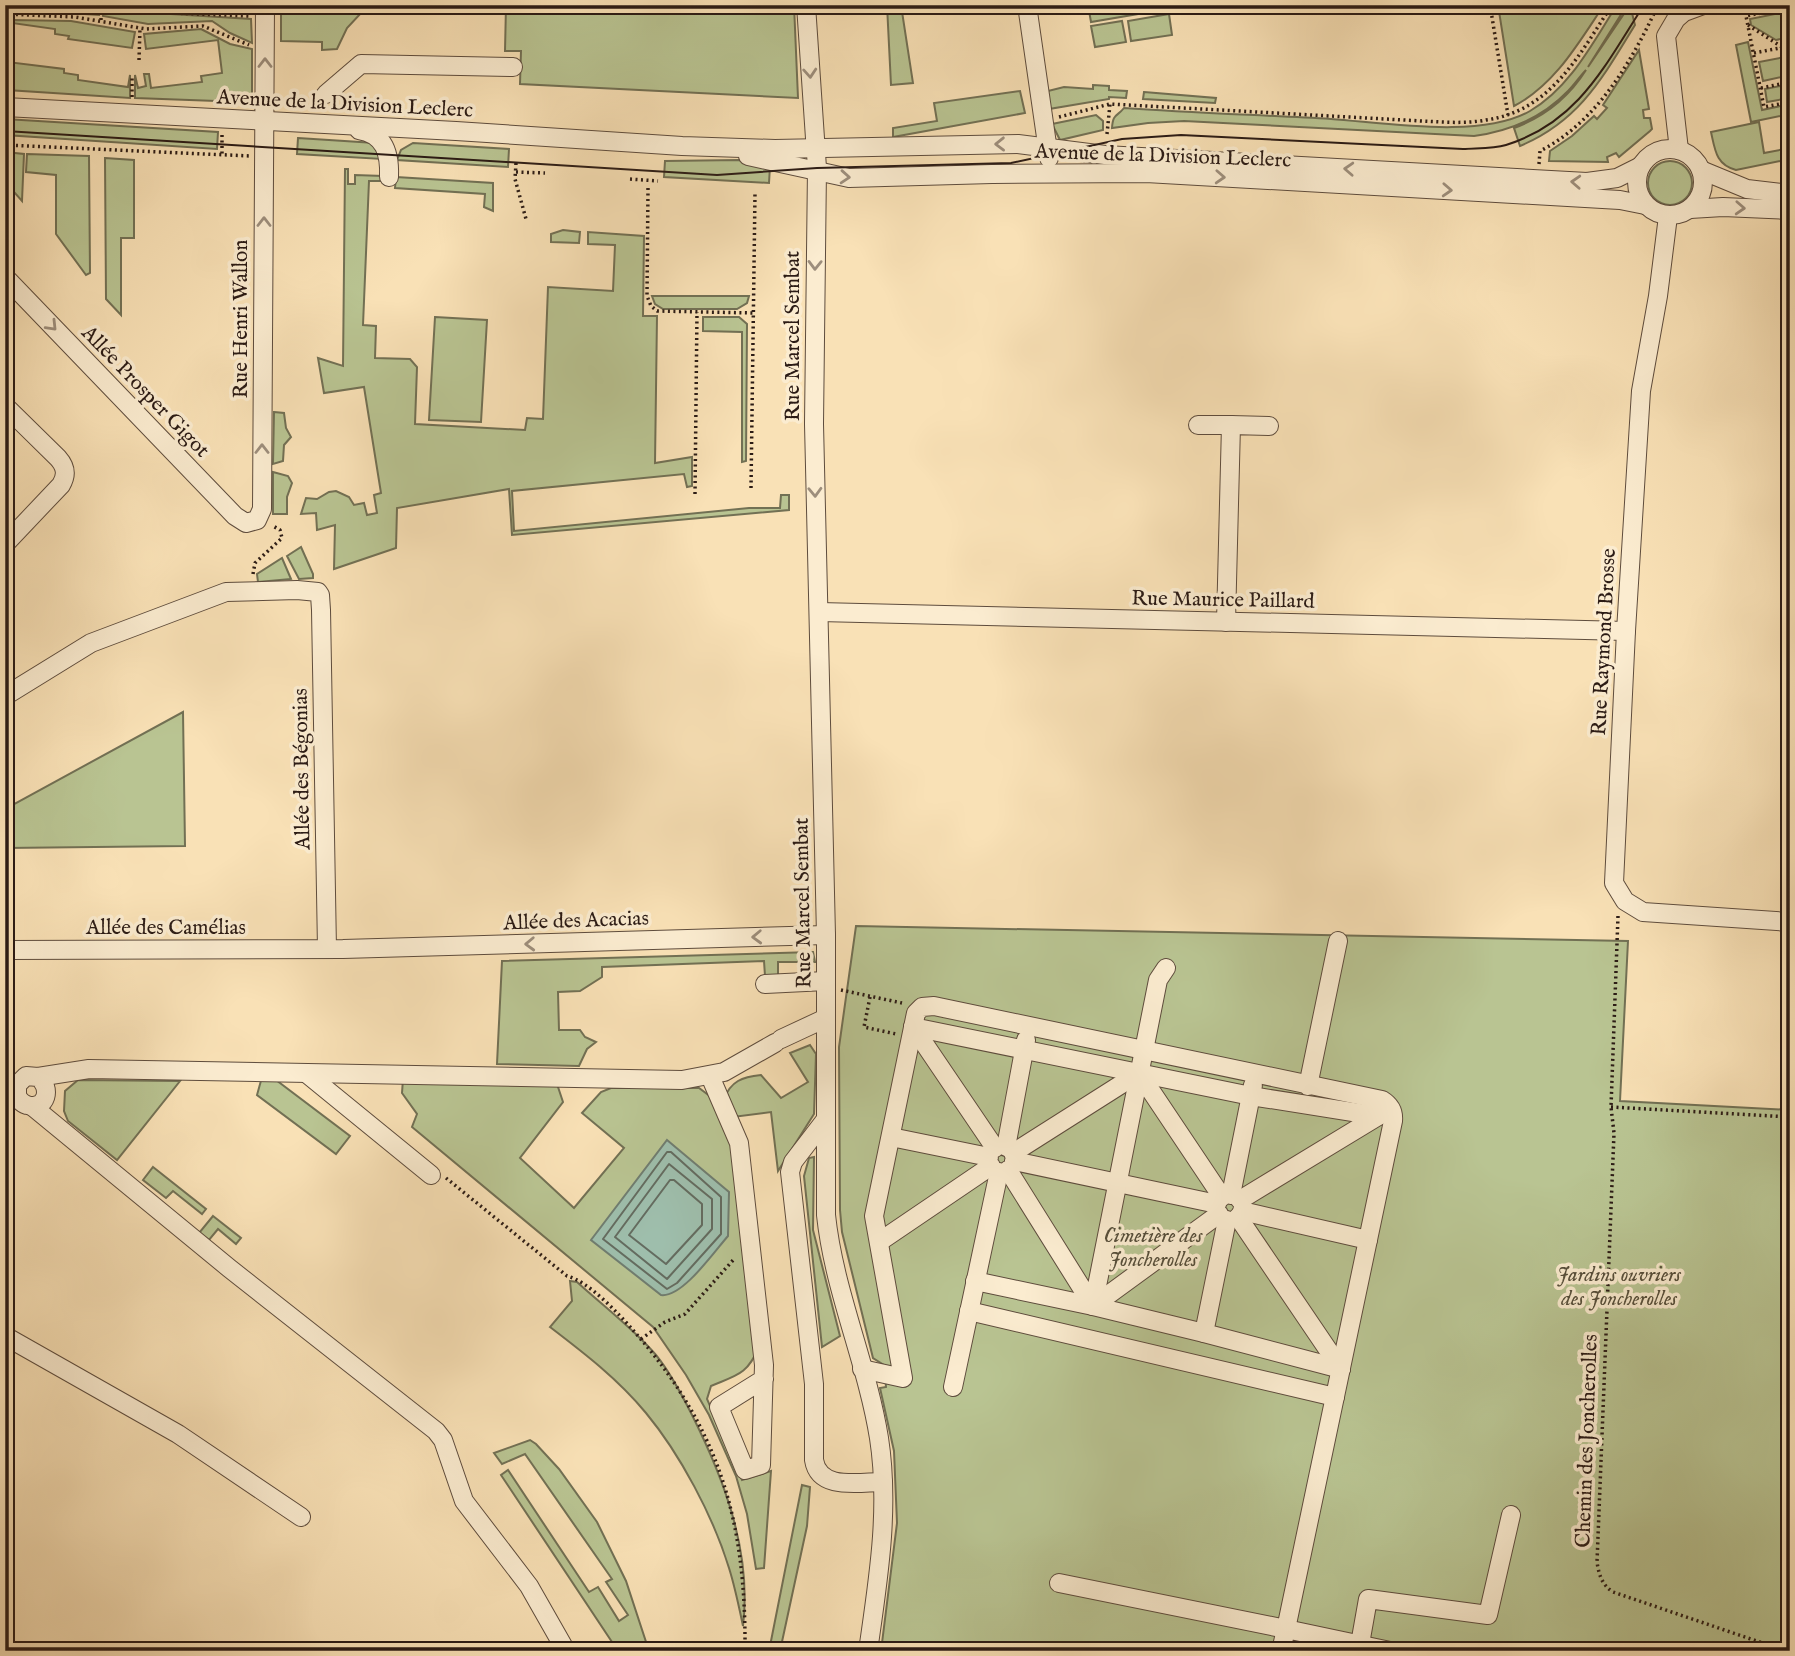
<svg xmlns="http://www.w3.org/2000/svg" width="1795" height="1656" font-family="'IM FELL English',serif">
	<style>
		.green { fill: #b9c492; stroke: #727054; stroke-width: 2 }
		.water { fill: #9ebeac; stroke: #707d70; stroke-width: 2 }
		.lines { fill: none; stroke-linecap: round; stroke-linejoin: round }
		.shore { stroke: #646c60; stroke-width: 2 }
		.minor-casing { stroke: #5e4c3d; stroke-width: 20 }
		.path { stroke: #2b1b15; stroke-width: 3.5; stroke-dasharray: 2 3.5; stroke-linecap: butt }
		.minor { stroke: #fbecd0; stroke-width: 18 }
		.tram { stroke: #2b1b15; stroke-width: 2 }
		.oneway { stroke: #9d8e7c }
		.labels { text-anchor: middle; stroke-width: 7; stroke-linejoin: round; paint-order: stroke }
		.street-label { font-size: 21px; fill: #2b1b15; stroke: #fbecd0 }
		.park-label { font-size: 21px; font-style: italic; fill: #564e3a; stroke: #fbecd0 }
	</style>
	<rect width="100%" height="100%" fill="#f9e1b6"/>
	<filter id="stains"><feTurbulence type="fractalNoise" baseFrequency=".00286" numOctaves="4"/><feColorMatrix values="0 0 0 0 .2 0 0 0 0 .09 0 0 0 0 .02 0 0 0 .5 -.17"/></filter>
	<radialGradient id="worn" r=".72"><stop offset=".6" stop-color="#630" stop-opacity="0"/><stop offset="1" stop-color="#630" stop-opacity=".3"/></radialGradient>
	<g class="green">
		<path d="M5,5H99V15L5,9Z"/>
		<path d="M103,5H121L130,10L140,5L171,14L251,19L252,43L230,33L212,21L148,24L103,16Z"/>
		<path d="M156,5H250V13L169,9Z"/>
		<path d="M281,5H329L332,8L335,5H355L362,12L347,28L337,49L322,50V42L281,41Z"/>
		<path d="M506,5H794L798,98L520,84L521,51H505Z"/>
		<path d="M887,5H901L913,83L891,85Z"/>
		<path d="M1088,5H1191L1091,22Z"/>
		<path d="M1498,5H1604C1579,42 1555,85 1514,106Z"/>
		<path d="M1617,5H1627L1588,67L1630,5L1635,25C1603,77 1580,121 1520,146L1514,128C1544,117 1569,97 1586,70C1580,76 1575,84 1568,91C1542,118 1511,131 1474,136L1184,121L1148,123L1112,128C1113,113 1117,117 1124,108C1193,113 1262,115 1331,119C1387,123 1481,139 1530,111C1570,88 1593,42 1617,5Z"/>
		<path d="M1790,11V37L1776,40L1751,25L1750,19Z"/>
		<path d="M1169,14L1172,35L1131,41L1128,21Z"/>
		<path d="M13,20L71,21L135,32L132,48L68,39L69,36L55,34V29L12,23Z"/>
		<path d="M1122,21L1126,42L1095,47L1091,26Z"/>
		<path d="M201,29L230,44L252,49V94L244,102L135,98V75L138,88L146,86L144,74H149L151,88L202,82L201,76L222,73L218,40L146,49L144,34Z"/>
		<path d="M1748,42L1762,110L1790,104V114L1751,122L1736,45Z"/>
		<path d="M5,47L9,48L7,62L64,69V73L78,75V80L128,87L130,75V98L7,90Z"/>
		<path d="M1639,50L1649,109L1643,110L1644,118H1650L1652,129L1650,131L1619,157L1616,153L1607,157L1608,162L1549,161L1550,151L1572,136L1594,116L1597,119L1607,108L1603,105Z"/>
		<path d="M1790,56V75L1763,81L1759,62Z"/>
		<path d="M1790,84V98L1767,102L1765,89Z"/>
		<path d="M1093,85L1109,86V90L1127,91L1126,98L1109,97V99L1049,109L1048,91L1064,87L1093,89Z"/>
		<path d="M1020,91L1025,113L893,137V128L937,121L934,103Z"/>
		<path d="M1144,92L1216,98L1215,103L1143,99Z"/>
		<path d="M1096,115L1103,121V130L1060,140L1052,124Z"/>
		<path d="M5,119L218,132L217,149L5,135Z"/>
		<path d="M1759,122L1764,153L1790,148V159L1736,170C1716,165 1715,150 1711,132Z"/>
		<path d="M298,138L375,143L382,159L297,154Z"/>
		<path d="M413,143L509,149L508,167L397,160L401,150Z"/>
		<path d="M5,152L24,154L22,201L15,193L12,195L5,187Z"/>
		<path d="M27,154L89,156L90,273L86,275L56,234V175L26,172Z"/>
		<path d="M105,158L134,160V238H121V315L106,299Z"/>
		<path d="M739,160L770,166L769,183L664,177L665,161Z"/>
		<circle cx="1670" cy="183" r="22"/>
		<path d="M345,169H348V184H355V175L383,176V181H369L363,325L376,326L375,358L410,359L417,367L415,424L525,430L527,418L543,419L548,287L613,291L615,245L588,244V232L644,236L643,316H657L655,463L692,457V486L687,487L684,474L512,491L514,531L749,508H780L781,495H789V510L512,535L509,489L397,508L396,548L334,569L335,525L317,530L316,513L301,514L306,498L317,499L329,492L336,491L349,497L354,505L364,503L367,515L377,513L374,495L381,493L364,387L324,393L318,358L343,366Z"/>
		<path d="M396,177L493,183V211L484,207L485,194L395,188Z"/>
		<path d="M563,230L580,232L579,243L551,242V234Z"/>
		<path d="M652,296H749L747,303L737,309H663L655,304Z"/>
		<path d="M435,317L487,320L481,422L429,420Z"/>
		<path d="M703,317H739L747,324L746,461L742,462V332L703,331Z"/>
		<path d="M274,412L284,413L286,428L291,437L284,445L283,461L273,464Z"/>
		<path d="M273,472L288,476L292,483L287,497V514H273Z"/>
		<path d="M301,547L313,574V578L299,579L287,556Z"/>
		<path d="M282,558L291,579L258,582L257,574Z"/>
		<path d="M183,712L185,846L5,848V809Z"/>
		<path d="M856,926L1628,941L1620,1101L1790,1110V1651H881L897,1523L894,1451L880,1388L886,1387L884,1365L873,1358L842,1232L840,1210L839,1047Z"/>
		<path d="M813,952L815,962H778V975L765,976L764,961L602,967V977L580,991L558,992L559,1030H580L585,1037L596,1042L587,1049L579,1066L497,1064L502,961Z"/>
		<path d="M810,1045L816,1054L814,1114L778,1171L771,1112L733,1117L724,1099C731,1081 742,1077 761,1075L781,1098L808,1082L790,1053Z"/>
		<path d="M262,1077H272L350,1136L336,1154L257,1095Z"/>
		<path d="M403,1079L557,1084L563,1102L520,1158L574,1208L624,1148L582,1113L601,1092L611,1088H699L711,1097L736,1150L759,1347C747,1375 737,1375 711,1386L707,1399L742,1480L771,1471L764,1568L756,1569L747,1514L736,1476L709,1415L686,1375L653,1327L412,1127L417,1114L402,1093Z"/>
		<path d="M78,1080L180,1081L117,1160L68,1121L64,1111L65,1091Z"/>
		<path d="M814,1157L813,1230L840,1336L822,1347L804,1176L809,1158Z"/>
		<path d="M153,1167L206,1209L202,1214L173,1191L166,1198L143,1180Z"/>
		<path d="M213,1216L241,1238L236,1244L218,1229L209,1240L199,1233Z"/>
		<path d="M570,1281L577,1282C601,1304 635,1330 656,1355C670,1372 682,1395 692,1415C724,1479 752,1552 743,1626C739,1607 735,1587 729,1568C713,1516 680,1454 646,1413C618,1379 584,1353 550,1327L572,1301Z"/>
		<path d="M530,1440L536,1444L559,1469L597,1522L626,1581L649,1651H618L501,1475L508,1470L589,1592L598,1587L619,1621L628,1615L606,1582L612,1579L525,1454L502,1464L494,1453Z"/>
		<path d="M802,1485L810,1487L807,1526L780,1651H769Z"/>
	</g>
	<path class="water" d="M667,1140L729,1192L728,1236C714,1252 682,1298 661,1295L591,1240Z"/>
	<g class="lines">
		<g class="shore">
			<path d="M667,1152H671L721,1197V1234L677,1283L667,1289L603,1239Z"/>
			<path d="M669,1164L712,1199V1229L667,1279L615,1237Z"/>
			<path d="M670,1180H674L702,1204V1225L666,1264L629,1235Z"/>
		</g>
		<g class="minor-casing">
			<g id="minor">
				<path d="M806,5L817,168L814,424L826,935V1215C834,1291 867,1363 879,1438C890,1509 878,1581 868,1651"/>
				<path d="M1027,5L1049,158"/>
				<path d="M326,94L361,64L513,67"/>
				<path d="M5,107L456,131L682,146L775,149L1018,144L1105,155L1587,182L1617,178L1641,166"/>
				<path d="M359,130C385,134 390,154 389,177"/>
				<circle cx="1670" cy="182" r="33"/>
				<path d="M1679,150L1666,36L1676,19L1684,12L1703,5"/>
				<path d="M748,156L849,178L992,174L1146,173L1620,200L1645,205"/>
				<path d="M1701,170L1747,189L1790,194"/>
				<path d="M1690,209L1723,207L1790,210"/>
				<path d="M1668,216L1658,296L1641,391L1626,631L1614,883L1625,901L1643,912L1790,922"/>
				<path d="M5,277L235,516L246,523L257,520L262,509L265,5"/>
				<path d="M5,406L58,458C66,467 67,475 61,485L5,544"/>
				<path d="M1198,425H1231"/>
				<path d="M819,612L1626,631"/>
				<path d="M1226,622L1231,425L1269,426"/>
				<path d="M5,696L91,643L226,592L297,590L318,592L320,595L321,610L327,949"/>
				<path d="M5,950L343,949L826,935"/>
				<path d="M765,984L826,981"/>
				<path d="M913,1027L1251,1096L1378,1116"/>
				<path d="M913,1027L995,1148"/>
				<path d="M781,1039L826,1018"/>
				<path d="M306,1073L431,1175"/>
				<path d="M710,1076L739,1143L764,1365L761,1465L745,1470L719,1407L764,1379"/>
				<path d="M38,1077L89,1069L682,1080L724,1072L775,1043"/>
				<path d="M5,1080C15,1087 16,1102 27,1105C47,1111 52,1087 38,1077L26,1076L17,1085V1095"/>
				<path d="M1308,1086L1338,941"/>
				<path d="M32,1106L229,1268L436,1431L443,1440L464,1501L529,1586L566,1651"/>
				<path d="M826,1119L793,1162L790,1172L814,1384V1460C819,1491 859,1482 883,1482"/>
				<path d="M891,1137L989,1157"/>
				<path d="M1006,1147L1026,1040"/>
				<path d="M1013,1153L1139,1073L1222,1197"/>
				<path d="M1014,1161L1217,1204"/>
				<path d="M1008,1170L1093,1306L1158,980L1166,968"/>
				<path d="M1231,1195L1253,1085"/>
				<path d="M1240,1200L1380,1115"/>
				<path d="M1242,1211L1368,1240"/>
				<path d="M1238,1217L1341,1369"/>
				<path d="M1227,1220L1204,1333L1341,1369"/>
				<path d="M879,1242L991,1166"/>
				<path d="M975,1281L1093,1306L1204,1333"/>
				<path d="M1093,1306L1219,1214"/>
				<path d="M969,1311L1335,1397"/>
				<path d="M5,1336L178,1434L301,1517"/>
				<path d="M862,1369L903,1378L874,1216L916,1013L922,1007L934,1006L1382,1100C1390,1105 1394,1111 1393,1121L1286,1629L1059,1583"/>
				<path d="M953,1387L999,1172"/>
				<path d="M1360,1644L1368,1599L1488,1615L1511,1515"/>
				<path d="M1281,1651L1286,1629L1390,1651"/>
			</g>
		</g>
		<g class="path">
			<path d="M143,5L172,13L249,16"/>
			<path d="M1490,5L1508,115"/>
			<path d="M1770,5L1771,11L1746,16L1764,107L1790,102"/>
			<path d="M1771,11L1790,7"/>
			<path d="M5,14L75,17L146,29L203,26L249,45"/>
			<path d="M101,20V5"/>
			<path d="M1748,25L1782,47"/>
			<path d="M1754,53L1790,46"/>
			<path d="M139,60L140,28"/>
			<path d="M1761,88L1790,82"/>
			<path d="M132,97V75"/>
			<path d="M1059,117L1110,104L1422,121C1443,122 1465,124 1486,120C1551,111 1579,55 1612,5"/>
			<path d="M1107,134L1110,104"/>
			<path d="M222,135V155"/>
			<path d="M5,145L250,156"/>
			<path d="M516,163L515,179L526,219"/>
			<path d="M1539,164L1540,151C1597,122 1632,61 1658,5"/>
			<path d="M516,172L545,173"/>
			<path d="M630,179L658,181"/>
			<path d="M648,188L647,296L651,306L657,311L754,313"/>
			<path d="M751,488L755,193"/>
			<path d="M695,494L697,312"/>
			<path d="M253,574L255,563L282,538L280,530L273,526"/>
			<path d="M1618,916L1611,1107L1614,1133L1597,1562C1599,1575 1602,1585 1613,1592L1786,1651"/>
			<path d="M841,990L902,1003"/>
			<path d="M870,997L864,1027L896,1034"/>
			<path d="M1611,1107L1790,1117"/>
			<path d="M446,1178L567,1276C588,1281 618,1313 632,1329C720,1428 746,1521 745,1651"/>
			<path d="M641,1339L665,1322L685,1314L735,1258"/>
		</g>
		<use href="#minor" class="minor"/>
		<path class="tram" d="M5,131L717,175L817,168L1011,163L1122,139L1181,135L1463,149C1477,148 1493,149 1506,145C1579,122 1605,65 1644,5"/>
	</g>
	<defs><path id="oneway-chevron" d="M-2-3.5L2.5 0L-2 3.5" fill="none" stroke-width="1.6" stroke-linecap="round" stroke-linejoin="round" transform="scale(1.75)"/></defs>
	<g class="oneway">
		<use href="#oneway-chevron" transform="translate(265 63) rotate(-90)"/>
		<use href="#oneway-chevron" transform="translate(810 73) rotate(86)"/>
		<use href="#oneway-chevron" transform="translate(1000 144) rotate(179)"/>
		<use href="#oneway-chevron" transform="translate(1349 169) rotate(-177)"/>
		<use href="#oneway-chevron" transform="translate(845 177) rotate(4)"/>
		<use href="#oneway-chevron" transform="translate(1220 177) rotate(3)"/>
		<use href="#oneway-chevron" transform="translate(1576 182) rotate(-177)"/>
		<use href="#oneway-chevron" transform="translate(1447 190) rotate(3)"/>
		<use href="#oneway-chevron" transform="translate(1740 208) rotate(3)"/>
		<use href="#oneway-chevron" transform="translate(264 222) rotate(-90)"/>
		<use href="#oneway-chevron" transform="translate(815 265) rotate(91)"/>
		<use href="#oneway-chevron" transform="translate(52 326) rotate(46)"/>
		<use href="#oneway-chevron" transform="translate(262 449) rotate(-90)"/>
		<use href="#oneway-chevron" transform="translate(815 492) rotate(88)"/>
		<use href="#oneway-chevron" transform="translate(757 937) rotate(178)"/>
		<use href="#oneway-chevron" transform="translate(530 944) rotate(178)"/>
	</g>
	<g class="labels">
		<g class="street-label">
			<text transform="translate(345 103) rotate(3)" y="7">Avenue de la Division Leclerc</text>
			<text transform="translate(1163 155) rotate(2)" y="7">Avenue de la Division Leclerc</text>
			<text transform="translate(240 319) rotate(-90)" y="7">Rue Henri Wallon</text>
			<text transform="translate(792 336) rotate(-90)" y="7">Rue Marcel Sembat</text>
			<text transform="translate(146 391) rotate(46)" y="7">Allée Prosper Gigot</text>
			<text transform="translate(1223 599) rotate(1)" y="7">Rue Maurice Paillard</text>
			<text transform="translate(1603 642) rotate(-87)" y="7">Rue Raymond Brosse</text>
			<text transform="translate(301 769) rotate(-91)" y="7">Allée des Bégonias</text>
			<text transform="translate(802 903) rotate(-91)" y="7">Rue Marcel Sembat</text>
			<text transform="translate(576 920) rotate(-2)" y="7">Allée des Acacias</text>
			<text x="166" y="934">Allée des Camélias</text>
			<text transform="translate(1586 1441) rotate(-88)" y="7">Chemin des Joncherolles</text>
		</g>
		<g class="park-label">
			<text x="1153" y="1242">Cimetière des<tspan x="1153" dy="24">Joncherolles</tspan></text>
			<text x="1619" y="1281">Jardins ouvriers<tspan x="1619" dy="24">des Joncherolles</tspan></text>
		</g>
	</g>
	<rect width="1795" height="1656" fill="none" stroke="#f9e1b6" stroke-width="28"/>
	<rect x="7" y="7" width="1781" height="1642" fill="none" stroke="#2b1b15" stroke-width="3.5"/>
	<rect x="14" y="14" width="1767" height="1628" fill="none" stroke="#2b1b15" stroke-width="2"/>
	<rect width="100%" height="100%" filter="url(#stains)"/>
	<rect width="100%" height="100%" fill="url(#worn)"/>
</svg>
